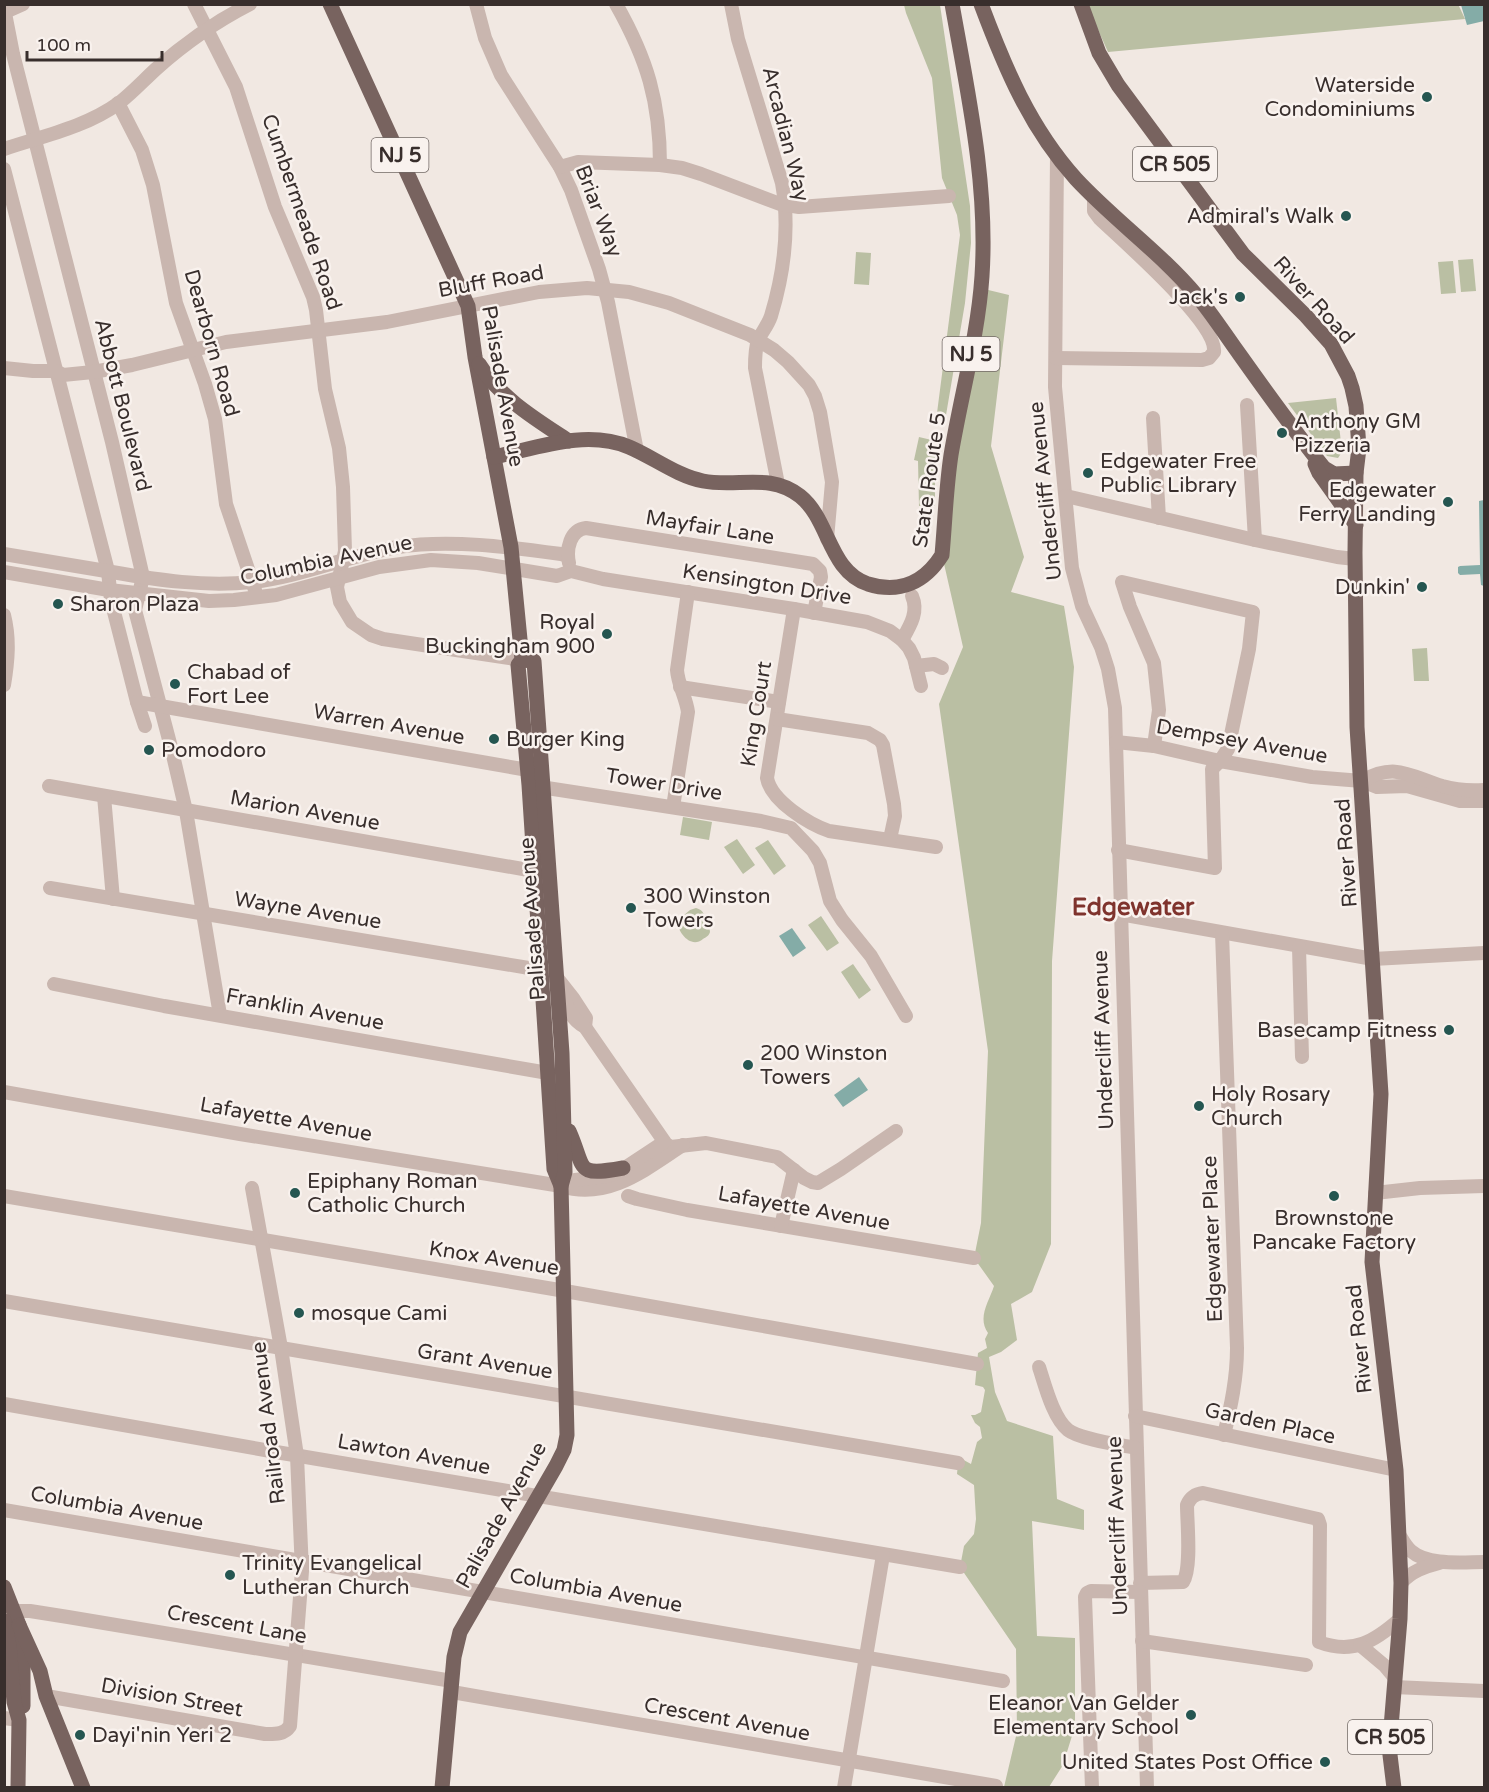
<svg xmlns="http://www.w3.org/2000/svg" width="1489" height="1792" font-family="'Varela Round',sans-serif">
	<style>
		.green { fill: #babfa3 }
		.water { fill: #84aca7 }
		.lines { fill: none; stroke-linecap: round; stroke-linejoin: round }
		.minor { stroke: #c9b6af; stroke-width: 14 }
		.major { stroke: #78635f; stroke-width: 15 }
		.poi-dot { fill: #255651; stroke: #f9f2ee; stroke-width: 2 }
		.labels { text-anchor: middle; stroke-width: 5; stroke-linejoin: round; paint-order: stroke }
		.shield { fill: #f9f2ee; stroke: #726966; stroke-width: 1.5 }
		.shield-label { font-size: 20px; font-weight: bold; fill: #382e2c }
		.poi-label { font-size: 21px; fill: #382e2c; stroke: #f9f2ee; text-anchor: start }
		.street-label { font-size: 21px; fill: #382e2c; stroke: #f9f2ee }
		.quarter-label { font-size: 24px; font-weight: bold; fill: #7f332d; stroke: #f9f2ee }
	</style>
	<rect width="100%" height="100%" fill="#f1e8e2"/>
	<g class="green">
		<path d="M1458,4L1465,19L1108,52L1087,5Z"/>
		<path d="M904,5H940L970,206L971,243L965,303L946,415L937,413L960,235L957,215L942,178L932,78L906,13Z"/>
		<path d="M856,252L871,253L869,285L854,284Z"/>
		<path d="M1473,259L1476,291L1461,292L1458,260Z"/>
		<path d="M1453,261L1456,293L1441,294L1438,262Z"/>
		<path d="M980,288L1009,295L991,446L1024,557L1011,592L1064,606L1074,667L1052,961L1051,1244L1032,1292L1011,1304L1017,1340L1001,1352L989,1357L995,1392L1007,1421L1053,1436L1057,1499L1084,1510V1530L1032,1521L1037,1636L1075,1638V1726L1063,1765L1049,1787H1004L1017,1732L1016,1649L960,1567L964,1546L974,1534L976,1519L974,1485L957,1474L958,1463L960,1458L971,1464L977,1442L982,1438L980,1427L975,1423L971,1415H975L981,1412L985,1390L983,1387L975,1385L978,1353L987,1348L985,1339L988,1333C977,1317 989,1302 994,1286L974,1258L981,1223L988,1051L939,704L963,647L942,555Z"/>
		<path d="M1336,398L1342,452L1338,458L1327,456L1288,403Z"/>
		<path d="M919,437L940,442L935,474V506H919L918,461L914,460Z"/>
		<path d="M1427,648L1429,681H1414L1412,649Z"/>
		<path d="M683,817L712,822L709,840L680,835Z"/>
		<path d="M737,839L755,865L743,874L724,847Z"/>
		<path d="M768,840L786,866L774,875L755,848Z"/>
		<path d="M696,908C702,910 703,911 705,918C706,921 710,928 710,932C709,936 706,937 703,939C691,949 678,933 677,921L690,910Z"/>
		<path d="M821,916L839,943L827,951L808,925Z"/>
		<path d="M853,964L871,990L859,999L841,972Z"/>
	</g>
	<g class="water">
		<path d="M1461,5H1484V21L1467,25Z"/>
		<path d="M1484,500V586L1481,585L1480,574L1460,575L1458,573V567L1460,566L1480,565L1479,501Z"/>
		<path d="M792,928L806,948L793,957L779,936Z"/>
		<path d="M859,1077L868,1090L843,1107L834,1095Z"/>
	</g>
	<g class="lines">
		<g class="minor">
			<path d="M194,4L236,87L275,207L313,297L316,310L325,389L339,448L343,487L345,551L337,587L340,602L352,622L371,635L383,639L522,660"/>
			<path d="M476,4L485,38L501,75L560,167L571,190L599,269L608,302L637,451"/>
			<path d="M616,4C647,59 660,101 660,165"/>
			<path d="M731,4L738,39L782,183C790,228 784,273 771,316C768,325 762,332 758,340C755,349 755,359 755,368L778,484"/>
			<path d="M4,8L13,54L112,442L143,577L135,610L172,751L186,811L220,1015"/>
			<path d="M5,12L23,4"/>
			<path d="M118,103L142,150L153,185L176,303L205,384L215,419L226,504L255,590"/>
			<path d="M4,149C43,136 86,127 119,103C132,93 144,80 156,69C185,43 215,22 250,4"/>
			<path d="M1057,155L1055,387L1072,568L1082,606L1101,647L1108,669L1115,708L1147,1788"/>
			<path d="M560,167L578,162L660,165L682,168L701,174L780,204L799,207L949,196"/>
			<path d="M4,169L108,571L111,600L137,702L145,726"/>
			<path d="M1056,358L1202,360L1209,358L1214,352C1218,323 1123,241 1100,219L1094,211V197"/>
			<path d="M4,368L33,371H56L63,375L93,372L132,365L226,342L387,322L539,292L587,288L629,292L669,303L750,335L774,350L788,362L809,385L815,396L820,412L832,482L827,539"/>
			<path d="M1247,405L1255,540"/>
			<path d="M1153,418L1159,518"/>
			<path d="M1066,496L1255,540L1337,557L1355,559"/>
			<path d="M4,554C40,560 76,566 112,572C158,580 205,587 252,582C301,577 349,555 398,547C449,539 509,547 561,554L568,556"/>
			<path d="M569,563C566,549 570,530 586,528L813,564L820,571L821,577L814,613"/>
			<path d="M4,572L109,590L209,601L234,600L276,595L379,567L431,560L478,563L557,576L571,571L603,579L794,609L867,622L890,631L902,640L909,648L914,658L921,686"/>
			<path d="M794,609L767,778C771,801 809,824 829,831L936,847"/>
			<path d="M4,615C10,639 8,661 4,685"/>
			<path d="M902,640C910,626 919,612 912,596"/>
			<path d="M916,666L934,664L942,668"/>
			<path d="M680,687L779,702"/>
			<path d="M137,702L528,770"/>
			<path d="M777,719L868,733L880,740L883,745L894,804L895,816L890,839"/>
			<path d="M1116,742L1154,746L1220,761L1312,777L1362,781L1377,787L1407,786L1460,801H1484"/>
			<path d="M1362,781C1395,762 1410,776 1442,786C1456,790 1470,791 1484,790"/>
			<path d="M49,786L534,871L542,877"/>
			<path d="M534,786L761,821L791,828L813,851L820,863L830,901L842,920L871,956L906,1016"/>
			<path d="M104,796L113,899"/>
			<path d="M673,807L688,712C686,697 678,685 677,670L688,592"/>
			<path d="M1118,850L1215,868L1212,769L1220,761L1228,749L1249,649L1253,612L1122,582L1130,607L1154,663L1159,710L1154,746"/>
			<path d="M50,888L541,970L558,979L573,998L586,1018L585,1027"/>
			<path d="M1120,914L1373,959L1484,953"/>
			<path d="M1222,933L1237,1348C1237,1378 1231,1406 1224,1435"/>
			<path d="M1299,947L1302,1057"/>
			<path d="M54,984L164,1006L548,1073"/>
			<path d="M561,990C565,1004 571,1020 585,1027L666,1144L671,1147L706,1143L777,1157L804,1178L812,1182L818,1183L841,1169L896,1131"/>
			<path d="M4,1092L240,1134L561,1186C608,1201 646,1169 683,1145"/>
			<path d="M561,1186L575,1180L607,1176L617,1173L664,1142"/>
			<path d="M1375,1193L1420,1188L1484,1186"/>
			<path d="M4,1196L565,1291L977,1364"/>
			<path d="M628,1196L637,1199L687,1210L974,1258"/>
			<path d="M781,1226L794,1170"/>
			<path d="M4,1301L958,1463"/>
			<path d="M1039,1367C1045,1385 1053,1418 1068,1430C1079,1439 1121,1445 1136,1448"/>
			<path d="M4,1404L282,1453L960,1567"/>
			<path d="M1135,1416L1396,1470"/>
			<path d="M4,1510L1003,1681"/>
			<path d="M1400,1536C1403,1541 1406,1547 1411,1551C1428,1566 1463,1562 1484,1562"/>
			<path d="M1140,1583L1183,1582C1192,1568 1187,1523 1187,1505C1190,1498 1194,1494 1203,1493L1318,1519L1320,1525L1319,1642C1353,1655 1375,1641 1400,1619"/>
			<path d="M1401,1583C1412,1571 1424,1567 1439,1563"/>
			<path d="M4,1611H30L68,1617L452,1681"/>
			<path d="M1142,1641L1306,1665"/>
			<path d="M1360,1645L1385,1666L1395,1678"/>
			<path d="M1394,1687L1484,1691"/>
			<path d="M452,1692L996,1786"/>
			<path d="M46,1696L265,1734C274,1734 284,1735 290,1726L302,1571L297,1456L281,1348L252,1188"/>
			<path d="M4,1718L19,1720"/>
			<path d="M844,1788L883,1555"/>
			<path d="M1092,1788L1085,1597L1087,1593L1091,1591L1140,1592"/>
		</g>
		<g class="major">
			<path d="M330,4L468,306L475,357L511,547L522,660L518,665L529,785L554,1169L561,1186"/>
			<path d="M981,4C1005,68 1030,128 1076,179C1114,220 1161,253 1197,296C1213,315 1226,336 1240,355C1267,393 1295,432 1324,468L1334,474L1356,473"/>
			<path d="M1081,4L1099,53L1118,85L1243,254L1306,316L1331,344L1348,376L1352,388L1356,406L1359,448L1356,473L1355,553L1357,727L1381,1094L1372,1262L1396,1470L1401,1583L1400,1619L1391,1727L1390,1755L1394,1788"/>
			<path d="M479,364C500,398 537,420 569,441"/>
			<path d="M494,457C537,448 586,429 629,447C653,457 677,476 703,481C737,488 769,472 800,496C830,520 828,570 868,584C900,594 925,582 942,555C945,522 946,488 951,455C961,395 978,336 982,276C988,184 968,94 952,4"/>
			<path d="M1315,464L1319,473L1356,525"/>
			<path d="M569,1131C586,1169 574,1177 623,1168"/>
			<path d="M4,1587L19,1625L23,1664V1706"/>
			<path d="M4,1621L9,1645L14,1702L19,1720L18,1788"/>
			<path d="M19,1625L40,1671L46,1696L83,1788"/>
			<path d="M442,1788L454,1657L460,1632L556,1466L564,1450L567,1435L561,1186L565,1172L562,1053L534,661L522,660"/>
		</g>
	</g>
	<g class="poi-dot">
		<circle cx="1427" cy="97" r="6"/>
		<circle cx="1346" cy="216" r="6"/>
		<circle cx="1240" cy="297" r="6"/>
		<circle cx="1282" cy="433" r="6"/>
		<circle cx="1088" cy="473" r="6"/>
		<circle cx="1448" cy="502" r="6"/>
		<circle cx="1422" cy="587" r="6"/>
		<circle cx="58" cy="604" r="6"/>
		<circle cx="607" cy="634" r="6"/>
		<circle cx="175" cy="684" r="6"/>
		<circle cx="494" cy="739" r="6"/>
		<circle cx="149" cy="750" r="6"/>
		<circle cx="631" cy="908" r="6"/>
		<circle cx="1449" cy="1030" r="6"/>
		<circle cx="748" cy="1065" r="6"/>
		<circle cx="1199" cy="1106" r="6"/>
		<circle cx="295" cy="1193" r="6"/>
		<circle cx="1334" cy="1196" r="6"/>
		<circle cx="299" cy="1313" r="6"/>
		<circle cx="230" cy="1575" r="6"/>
		<circle cx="1191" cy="1715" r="6"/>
		<circle cx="80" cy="1735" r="6"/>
		<circle cx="1325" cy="1762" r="6"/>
	</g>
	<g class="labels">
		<g class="shield">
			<rect x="371.5" y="138" width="57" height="34" rx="4.5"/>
			<rect x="1133" y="147" width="84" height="34" rx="4.5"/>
			<rect x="942.5" y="337" width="57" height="34" rx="4.5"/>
			<rect x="1348" y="1720" width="84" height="34" rx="4.5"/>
		</g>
		<g class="shield-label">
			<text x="400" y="162">NJ 5</text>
			<text x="1175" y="171">CR 505</text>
			<text x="971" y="361">NJ 5</text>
			<text x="1390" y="1744">CR 505</text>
		</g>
		<g class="poi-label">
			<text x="1415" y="92" text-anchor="end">Waterside<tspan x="1415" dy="24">Condominiums</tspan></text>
			<text x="1334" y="223" text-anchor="end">Admiral's Walk</text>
			<text x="1228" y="304" text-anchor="end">Jack's</text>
			<text x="1294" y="428">Anthony GM<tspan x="1294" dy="24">Pizzeria</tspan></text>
			<text x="1100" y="468">Edgewater Free<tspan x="1100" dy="24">Public Library</tspan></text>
			<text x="1436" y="497" text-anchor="end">Edgewater<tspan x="1436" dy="24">Ferry Landing</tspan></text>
			<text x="1410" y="594" text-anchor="end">Dunkin'</text>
			<text x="70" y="611">Sharon Plaza</text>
			<text x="595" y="629" text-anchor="end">Royal<tspan x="595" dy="24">Buckingham 900</tspan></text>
			<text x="187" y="679">Chabad of<tspan x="187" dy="24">Fort Lee</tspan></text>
			<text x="506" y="746">Burger King</text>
			<text x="161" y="757">Pomodoro</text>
			<text x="643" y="903">300 Winston<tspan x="643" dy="24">Towers</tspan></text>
			<text x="1437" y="1037" text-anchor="end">Basecamp Fitness</text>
			<text x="760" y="1060">200 Winston<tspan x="760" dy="24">Towers</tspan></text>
			<text x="1211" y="1101">Holy Rosary<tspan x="1211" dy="24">Church</tspan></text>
			<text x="307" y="1188">Epiphany Roman<tspan x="307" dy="24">Catholic Church</tspan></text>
			<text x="1334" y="1225" text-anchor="middle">Brownstone<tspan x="1334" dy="24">Pancake Factory</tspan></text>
			<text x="311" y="1320">mosque Cami</text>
			<text x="242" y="1570">Trinity Evangelical<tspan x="242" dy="24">Lutheran Church</tspan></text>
			<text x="1179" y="1710" text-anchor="end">Eleanor Van Gelder<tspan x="1179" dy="24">Elementary School</tspan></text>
			<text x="92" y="1742">Dayi'nin Yeri 2</text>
			<text x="1313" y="1769" text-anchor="end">United States Post Office</text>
		</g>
		<g class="street-label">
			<text transform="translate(786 134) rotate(76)" y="7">Arcadian Way</text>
			<text transform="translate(599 211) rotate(69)" y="7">Briar Way</text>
			<text transform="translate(302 212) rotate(71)" y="7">Cumbermeade Road</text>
			<text transform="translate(491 281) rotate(-10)" y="7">Bluff Road</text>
			<text transform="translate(1314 300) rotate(48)" y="7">River Road</text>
			<text transform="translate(212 343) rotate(74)" y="7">Dearborn Road</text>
			<text transform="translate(503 386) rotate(80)" y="7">Palisade Avenue</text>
			<text transform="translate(123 405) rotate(76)" y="7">Abbott Boulevard</text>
			<text transform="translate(929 480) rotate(-82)" y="7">State Route 5</text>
			<text transform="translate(1045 491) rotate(-96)" y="7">Undercliff Avenue</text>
			<text transform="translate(710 527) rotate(9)" y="7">Mayfair Lane</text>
			<text transform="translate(326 560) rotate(-12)" y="7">Columbia Avenue</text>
			<text transform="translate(767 584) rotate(9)" y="7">Kensington Drive</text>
			<text transform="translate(756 714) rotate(-81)" y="7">King Court</text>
			<text transform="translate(389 724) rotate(10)" y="7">Warren Avenue</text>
			<text transform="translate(1242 741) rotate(10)" y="7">Dempsey Avenue</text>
			<text transform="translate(664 784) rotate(9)" y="7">Tower Drive</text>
			<text transform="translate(305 810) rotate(10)" y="7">Marion Avenue</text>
			<text transform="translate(1346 853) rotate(-94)" y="7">River Road</text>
			<text transform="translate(308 910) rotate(9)" y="7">Wayne Avenue</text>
			<text transform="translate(532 919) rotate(-94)" y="7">Palisade Avenue</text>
			<text transform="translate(305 1009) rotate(10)" y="7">Franklin Avenue</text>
			<text transform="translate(1103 1040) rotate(-92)" y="7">Undercliff Avenue</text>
			<text transform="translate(286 1119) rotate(10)" y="7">Lafayette Avenue</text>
			<text transform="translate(804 1208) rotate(10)" y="7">Lafayette Avenue</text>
			<text transform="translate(1212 1239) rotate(-92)" y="7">Edgewater Place</text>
			<text transform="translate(494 1258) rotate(9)" y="7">Knox Avenue</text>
			<text transform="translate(1359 1339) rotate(-96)" y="7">River Road</text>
			<text transform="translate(485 1361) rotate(9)" y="7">Grant Avenue</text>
			<text transform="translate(268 1423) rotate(-97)" y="7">Railroad Avenue</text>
			<text transform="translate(1270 1423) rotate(12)" y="7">Garden Place</text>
			<text transform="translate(414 1454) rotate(10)" y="7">Lawton Avenue</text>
			<text transform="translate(117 1508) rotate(10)" y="7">Columbia Avenue</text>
			<text transform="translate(501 1515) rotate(-61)" y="7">Palisade Avenue</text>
			<text transform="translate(1117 1526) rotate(-92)" y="7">Undercliff Avenue</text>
			<text transform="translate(596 1590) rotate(10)" y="7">Columbia Avenue</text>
			<text transform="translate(237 1624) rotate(10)" y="7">Crescent Lane</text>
			<text transform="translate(172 1697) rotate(10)" y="7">Division Street</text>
			<text transform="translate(727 1719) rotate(10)" y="7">Crescent Avenue</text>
		</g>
		<g class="quarter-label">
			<text x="1133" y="915">Edgewater</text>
		</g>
	</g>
	<rect width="1489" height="1792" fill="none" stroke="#382e2c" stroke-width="12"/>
	<path d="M27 51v9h135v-9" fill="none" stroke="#382e2c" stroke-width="3"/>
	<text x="36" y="51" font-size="18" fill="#382e2c" stroke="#f9f2ee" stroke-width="4.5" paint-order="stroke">100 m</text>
</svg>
